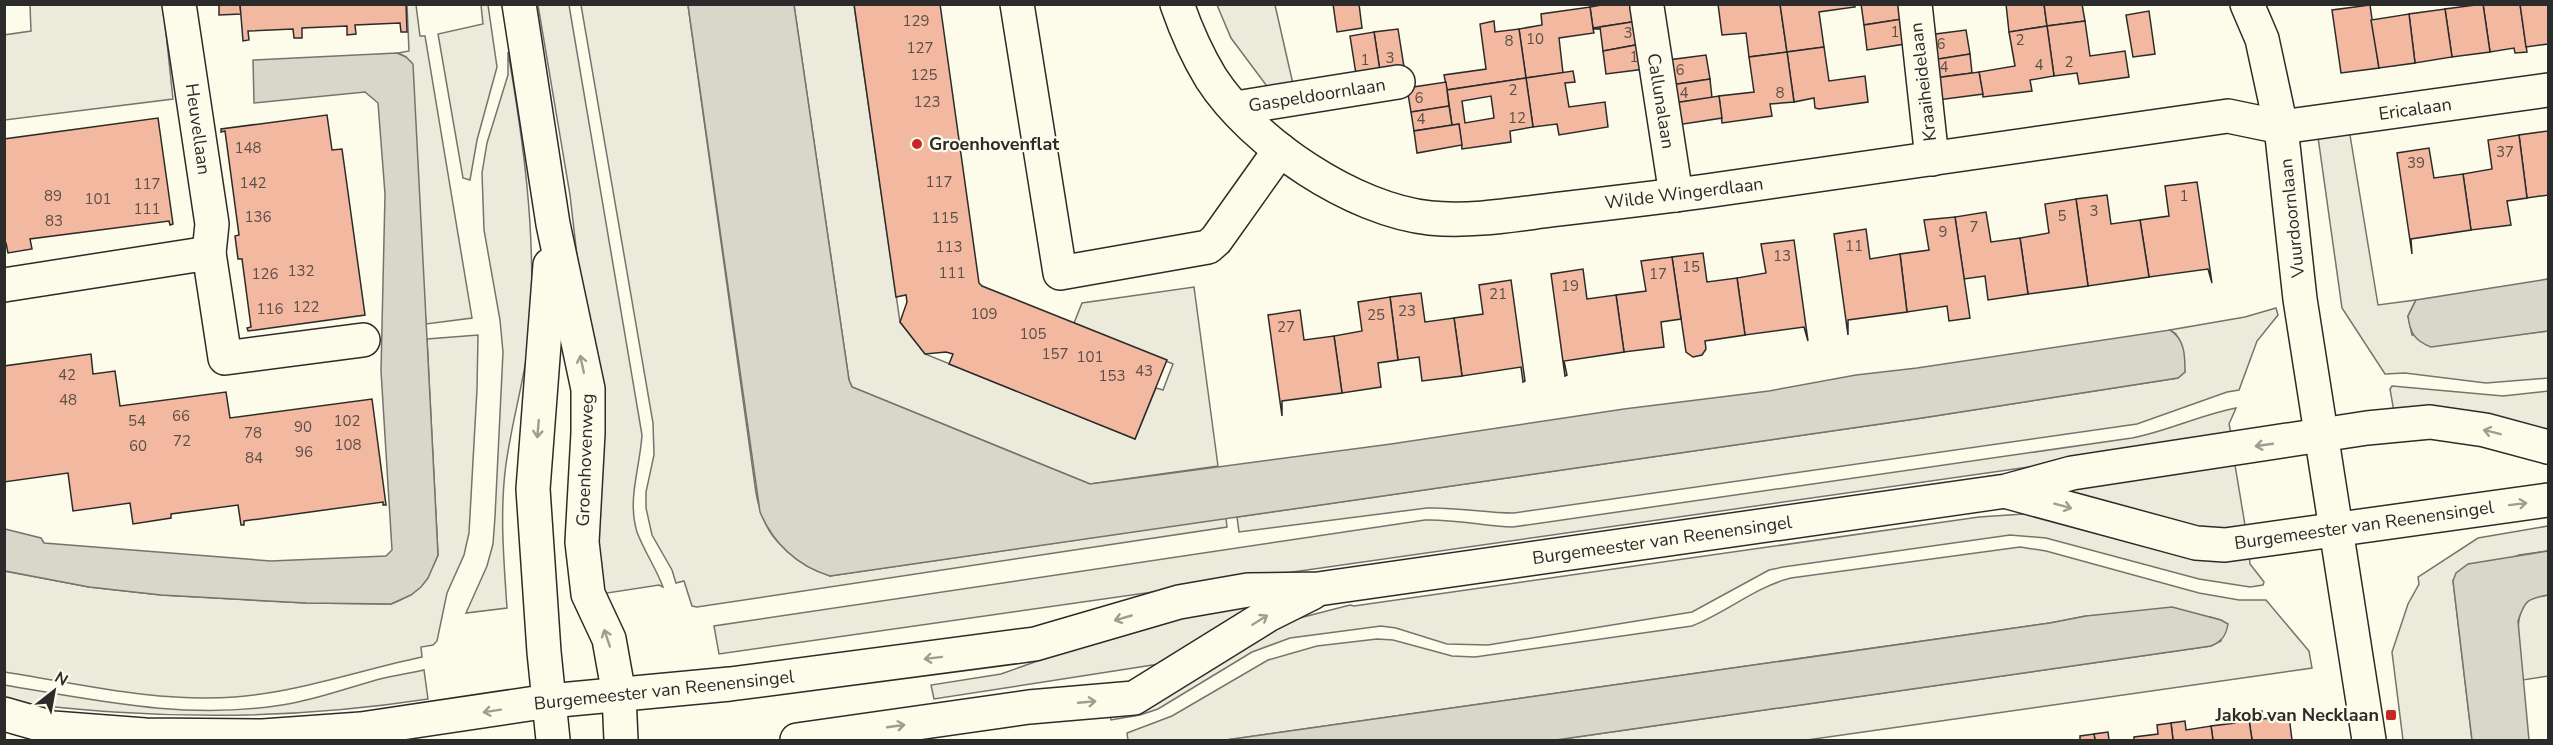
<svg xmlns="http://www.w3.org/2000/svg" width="2553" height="745" font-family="'Nunito Sans',sans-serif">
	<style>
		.green { fill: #ecebdb; stroke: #74746e; stroke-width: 1.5 }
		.water { fill: #d8d7c9; stroke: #74746e; stroke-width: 1.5 }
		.building { fill: #f2b8a0; stroke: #2b2b2b; stroke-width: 1.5; fill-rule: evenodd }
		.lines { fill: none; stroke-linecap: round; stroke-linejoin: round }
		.minor-casing { stroke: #2b2b2b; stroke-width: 36 }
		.major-casing { stroke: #2b2b2b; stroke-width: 36 }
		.minor { stroke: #fdfbea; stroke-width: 33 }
		.major { stroke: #fdfbea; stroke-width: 33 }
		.oneway { stroke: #9e9d94 }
		.poi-dot { fill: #c62828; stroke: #fdfbea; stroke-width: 2 }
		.labels { text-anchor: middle; stroke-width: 4.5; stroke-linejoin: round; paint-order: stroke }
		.number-label { font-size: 15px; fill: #5d4e48 }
		.street-label { font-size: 18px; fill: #2b2b2b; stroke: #fdfbea }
		.poi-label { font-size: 18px; font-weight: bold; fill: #2b2b2b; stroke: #fdfbea; text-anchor: start }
	</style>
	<rect width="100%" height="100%" fill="#fdfbea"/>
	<g class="green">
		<path d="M30,5H163L173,99L5,120L4,35L31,31Z"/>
		<path d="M407,5H416L420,36H425L472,318L426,324L406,57L398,53L409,51Z"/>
		<path d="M481,5H488L497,67L477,140L470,180L463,178L438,34L483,24Z"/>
		<path d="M538,5H569L642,435C640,468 627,499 637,532C644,551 656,568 663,587L659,585L601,594L580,282L570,195Z"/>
		<path d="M581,5H688L756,493C766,545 787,551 830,576L1226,518L1227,527L697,607L692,606L684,581L676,583L672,570L652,535L646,508V492L654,455L653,423Z"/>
		<path d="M794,5H854L900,322L925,354L1135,439L1156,388L1163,390L1173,364L1074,323L1082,303L1194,287L1218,466L1090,484L852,387L849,380Z"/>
		<path d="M1217,5H1275L1293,84L1269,89L1231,38Z"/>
		<path d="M508,52C523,139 535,226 531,315C529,368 511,419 505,472C500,517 504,563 507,608L466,613L487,566L493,544L495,517L503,352L500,320L484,230L482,173L487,143L508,75Z"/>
		<path d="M2349,129L2378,305L2416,300L2408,316L2412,335L2491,338L2548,331V378L2486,383L2405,373L2385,374L2342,308L2318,137Z"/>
		<path d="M2276,308L2278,315L2257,341L2239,390L2227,392L2137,424L1514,513C1485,513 1457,507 1427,508L1239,532L1237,517L1922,418L2178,378L2185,372L2176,334L2170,330L2245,317Z"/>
		<path d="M478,335L477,389L469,533L464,555L447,593L437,641L433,645L421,647L422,657C360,670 299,692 235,697C158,703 80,684 5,672L4,571L89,587L161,595L306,603L391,604C419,593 427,581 438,555L427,339Z"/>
		<path d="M2392,386L2503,396L2548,391V436L2394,412L2390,389Z"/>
		<path d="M2236,408L2229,424L2232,438L719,654L714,626L1425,520C1455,519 1483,526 1513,527L2132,438C2168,431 2200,415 2236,408Z"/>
		<path d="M2234,459L2246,531L2212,530L2071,497L2069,482Z"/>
		<path d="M2024,514L2060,517L2249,554L2250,564L2264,582L2263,585L2250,587L2199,579L2046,538L2010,535L1783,567L1769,570L1692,612L1488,645L1447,644L1396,628L1381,626L1290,638L1252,652L1158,709L1140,715L1111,720L1110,713L1288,621L1350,605L1354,606L1979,517Z"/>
		<path d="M2548,526V551L2519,555L2453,580L2472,740H2403L2392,652L2408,604L2419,584L2418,577L2478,538Z"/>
		<path d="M2020,547L2046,551L2199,593L2239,600H2266L2309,651L2312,668L1807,740H1556L2211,646L2221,641V620L2210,617L2086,616L2050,623L1226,740H1128L1127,733L1172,716L1268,660L1317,646L1377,639L1393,640L1452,656L1475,657L1692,626C1726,613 1755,587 1791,578Z"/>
		<path d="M2548,595V676L2523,680C2521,661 2510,610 2530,599C2535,596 2543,596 2548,595Z"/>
		<path d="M1251,598L1258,608L1159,664L934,699L931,685L1001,674L1178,611Z"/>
		<path d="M424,670L428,699C324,715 219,719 114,712C77,709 41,707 5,700L4,685C100,701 185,720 282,705C317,700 349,687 384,678C397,675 411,673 424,670Z"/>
	</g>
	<g class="water">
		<path d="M688,5H794L849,380L852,387L1090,484L1391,444L1624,409L1769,391L1856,375L1917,368L2170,330C2185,339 2185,356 2185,372L2178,378L1922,418L830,576C797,566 773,543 760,512Z"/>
		<path d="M397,53L406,57L413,64L438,555L428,578L421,587L411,595L391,604L306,603L161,595L89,587L5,571V529L41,538L44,543L271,561L386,556L392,550L381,371L385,194L378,103L365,92L254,103L253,60Z"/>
		<path d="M2548,279V331L2431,347C2415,341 2410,333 2408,316L2416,300Z"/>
		<path d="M2548,551V595C2527,599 2525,600 2518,621L2529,740H2472L2453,581L2456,573L2468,564Z"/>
		<path d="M2172,607L2221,620L2228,624C2226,636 2222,641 2211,646L1556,740H1226L2050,623L2086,616Z"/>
	</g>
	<g class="building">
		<path d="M219,4H240L241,14L219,15Z"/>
		<path d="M240,4H406L407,32H401L400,23L355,25L356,34L347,35V26L302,28V38H294L293,29L248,31L249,40L243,41Z"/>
		<path d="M854,4H940L979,283L982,286L1167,360L1135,439L949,364L953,354L946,352L925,354L900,322L907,302L906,295L896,297Z"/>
		<path d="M1333,4H1359L1362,28L1337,32Z"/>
		<path d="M1607,4H1635L1638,21L1593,28L1590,7Z"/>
		<path d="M1718,4H1780L1787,52L1749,57L1746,33L1722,35Z"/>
		<path d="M1780,4H1854L1855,7L1819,12L1824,47L1787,52Z"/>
		<path d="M1861,4H1900L1902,19L1864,25Z"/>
		<path d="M2006,4H2044L2047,26L2009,32Z"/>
		<path d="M2044,4H2082L2085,21L2047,26Z"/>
		<path d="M2483,4H2520L2527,52L2515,53L2514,48L2490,52Z"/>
		<path d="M2483,4L2490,52L2452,57L2445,9Z"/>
		<path d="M2520,4H2548V44L2526,47Z"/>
		<path d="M2370,5L2379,68L2341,73L2332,10Z"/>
		<path d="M1590,7L1593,28L1600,29H1593L1594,33L1559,38L1563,73L1526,78L1519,29L1542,25L1541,14Z"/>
		<path d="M2445,9L2452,57L2415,63L2409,14Z"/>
		<path d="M2149,11L2155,54L2133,57L2126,15Z"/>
		<path d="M2409,14L2415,63L2379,68L2371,20Z"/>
		<path d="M1902,19L1905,44L1867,50L1864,25Z"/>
		<path d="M1494,21L1495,32L1519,29L1526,78L1447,90L1444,75L1486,69L1480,24Z"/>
		<path d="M1638,21L1641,44L1603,51L1600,27Z"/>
		<path d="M2085,21L2090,56L2125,51L2129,77L2079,84L2077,73L2054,76L2047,26Z"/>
		<path d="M2047,26L2054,76L2030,80L2032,91L1983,97L1979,72L2015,66L2009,32Z"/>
		<path d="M1398,29L1404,67L1380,71L1374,32Z"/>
		<path d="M1966,30L1970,54L1932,60L1928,35Z"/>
		<path d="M1374,32L1380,71L1356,74L1350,36Z"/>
		<path d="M1641,44L1645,69L1606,74L1603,51Z"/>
		<path d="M1824,47L1829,81L1865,76L1868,102L1819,109L1815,108L1814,98L1794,102L1787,52Z"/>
		<path d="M1787,52L1794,102L1770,104L1772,116L1722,123L1719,96L1754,92L1749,57Z"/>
		<path d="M1970,54L1972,73L1935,78L1932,60Z"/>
		<path d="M1706,55L1710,79L1671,85L1668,60Z"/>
		<path d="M1573,71L1575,82L1565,83L1569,107L1605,102L1608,127L1559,135L1557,124L1533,127L1526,78Z"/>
		<path d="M1979,72L1983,94L1938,100L1935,78Z"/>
		<path d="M1526,78L1533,127L1510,131L1511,142L1462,149L1459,124L1452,125L1447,90ZM1491,96L1494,118L1465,123L1462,101Z"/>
		<path d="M1710,79L1712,98L1674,103L1671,85Z"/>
		<path d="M1446,82L1449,106L1411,112L1407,88Z"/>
		<path d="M1719,96L1722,118L1677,125L1674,103Z"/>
		<path d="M1449,106L1452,125L1414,131L1411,112Z"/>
		<path d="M327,115L332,150L342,149L365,315L248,331L247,328L251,327L242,259H238L235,236L239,235L225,131L221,132V129Z"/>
		<path d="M158,118L173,224L170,225L169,221L30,239L32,249L8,253L6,243H4V139Z"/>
		<path d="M1459,124L1462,145L1417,153L1414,131Z"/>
		<path d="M2548,131V197V195L2527,198L2519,135Z"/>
		<path d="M2519,135L2527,198L2507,201L2511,225L2471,230L2463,174L2492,169L2488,140Z"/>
		<path d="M2429,148L2434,178L2463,174L2471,230L2411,239L2412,254L2397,153Z"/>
		<path d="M2197,182L2212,283L2208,269L2149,277L2140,220L2169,216L2165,186Z"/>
		<path d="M2107,195L2111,224L2140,220L2149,277L2088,286L2076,199Z"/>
		<path d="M2076,199L2088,286L2028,294L2020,238L2049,233L2045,204Z"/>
		<path d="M1986,212L1991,242L2020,238L2028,294L1988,300L1985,276L1964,279L1955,217Z"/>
		<path d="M1955,217L1970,318L1949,321L1947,306L1907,312L1900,254L1929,250L1924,220Z"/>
		<path d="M1866,229L1870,259L1900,254L1907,312L1848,320V335L1834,234Z"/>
		<path d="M1794,240L1808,341L1804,327L1745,335L1737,278L1766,273L1761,244Z"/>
		<path d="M1703,253L1707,282L1737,278L1745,335L1705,341L1706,349L1702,355L1693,357L1686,352L1672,257Z"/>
		<path d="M1672,257L1681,319L1661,322L1664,347L1624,352L1616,295L1646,291L1641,261Z"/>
		<path d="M1583,269L1587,299L1616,295L1624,352L1564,361L1567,375L1565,376L1551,274Z"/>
		<path d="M1511,280L1525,381L1523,382L1521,367L1462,376L1454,318L1483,314L1479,285Z"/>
		<path d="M1421,293L1425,322L1454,318L1462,376L1422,381L1419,357L1398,360L1390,297Z"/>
		<path d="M1390,297L1398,360L1378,363L1381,387L1342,393L1334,336L1362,331L1358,302Z"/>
		<path d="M1300,310L1304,340L1334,336L1342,393L1282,401V416L1268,315Z"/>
		<path d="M91,354L93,374L115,371L120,406L226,392L230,418L372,399L386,505H383V502L244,521V525H241L238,505L171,514V518L133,524L130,503L73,511L68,473L4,482V366Z"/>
		<path d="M2262,711L2263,719L2289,716L2292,740H2252L2248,713Z"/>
		<path d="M2248,713L2252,740H2213L2211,726L2235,723L2234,715Z"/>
		<path d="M2185,721L2186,730L2211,726L2213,740H2173L2171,723Z"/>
		<path d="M2171,723L2173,740H2134V737L2158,734L2157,725Z"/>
		<path d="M2108,732L2109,740H2095L2094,734Z"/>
		<path d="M2094,734L2095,740H2080V736Z"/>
	</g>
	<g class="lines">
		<g class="minor-casing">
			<g id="minor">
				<path d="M179,4L212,224L209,253L225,358L363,340"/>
				<path d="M519,4L553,224L588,389V433L582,542L588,594L609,639L619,695L621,740"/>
				<path d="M1017,4L1060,273L1208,247L1216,240L1280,150"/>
				<path d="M1177,4C1186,30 1197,55 1211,78C1253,143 1353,210 1430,218C1470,222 1511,215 1551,210C1603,204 1654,198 1706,191C1880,167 2054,142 2228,116L2281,127L2548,90"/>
				<path d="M1915,4L1932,159"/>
				<path d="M2247,4L2262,39L2281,127L2300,299L2369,740"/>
				<path d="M1647,7L1676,195"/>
				<path d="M1236,108L1398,82"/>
				<path d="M550,265L533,489L544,652L553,740"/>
				<path d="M4,285L209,253"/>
			</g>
		</g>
		<g class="major-casing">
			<g id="major">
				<path d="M2008,492L2196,543L2225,545L2548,500"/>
				<path d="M4,714L53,728L145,735L263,736L361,729L549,701L730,684L1035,644L1179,602L1248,590L1318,589L2006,491L2072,473L2367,428L2430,422L2485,430L2548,447"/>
				<path d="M797,740L1029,707L1134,698L1268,615L1312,593"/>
			</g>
		</g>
		<use href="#minor" class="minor"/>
		<use href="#major" class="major"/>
	</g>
	<defs><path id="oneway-shaft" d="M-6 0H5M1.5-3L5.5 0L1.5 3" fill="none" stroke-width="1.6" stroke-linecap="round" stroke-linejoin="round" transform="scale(1.5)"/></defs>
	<g class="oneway">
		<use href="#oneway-shaft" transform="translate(582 364) rotate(-102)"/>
		<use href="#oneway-shaft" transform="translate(538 429) rotate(95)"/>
		<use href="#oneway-shaft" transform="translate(2492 432) rotate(-166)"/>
		<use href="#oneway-shaft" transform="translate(2264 445) rotate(172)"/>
		<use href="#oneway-shaft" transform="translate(2518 504) rotate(-7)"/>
		<use href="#oneway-shaft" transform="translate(2063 506) rotate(15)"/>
		<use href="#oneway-shaft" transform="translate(1123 618) rotate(164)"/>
		<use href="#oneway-shaft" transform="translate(1260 620) rotate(-32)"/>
		<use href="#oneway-shaft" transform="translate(607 638) rotate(-109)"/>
		<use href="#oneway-shaft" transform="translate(933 658) rotate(173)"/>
		<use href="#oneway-shaft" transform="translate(1087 702) rotate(-5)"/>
		<use href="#oneway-shaft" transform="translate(492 711) rotate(171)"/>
		<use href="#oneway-shaft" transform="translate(896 726) rotate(-8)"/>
	</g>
	<g class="poi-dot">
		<circle cx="917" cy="144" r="6"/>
		<rect x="2385" y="709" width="12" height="12" rx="3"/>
	</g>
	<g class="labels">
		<g class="number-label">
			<text x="916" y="26">129</text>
			<text x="1895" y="37">1</text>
			<text x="1628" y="38">3</text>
			<text x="1535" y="44">10</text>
			<text x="2020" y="45">2</text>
			<text x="1509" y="46">8</text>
			<text x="1941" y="49">6</text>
			<text x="920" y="53">127</text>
			<text x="1634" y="62">1</text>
			<text x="1390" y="63">3</text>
			<text x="1365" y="65">1</text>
			<text x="2069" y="67">2</text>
			<text x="2039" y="70">4</text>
			<text x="1944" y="72">4</text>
			<text x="1680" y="75">6</text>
			<text x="924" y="80">125</text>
			<text x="1513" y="95">2</text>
			<text x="1684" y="98">4</text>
			<text x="1780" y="98">8</text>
			<text x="1419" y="103">6</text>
			<text x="927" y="107">123</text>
			<text x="1517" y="123">12</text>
			<text x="1421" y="124">4</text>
			<text x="248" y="153">148</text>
			<text x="2505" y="157">37</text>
			<text x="2416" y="168">39</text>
			<text x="939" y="187">117</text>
			<text x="253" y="188">142</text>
			<text x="147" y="189">117</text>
			<text x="53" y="201">89</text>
			<text x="2184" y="201">1</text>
			<text x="98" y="204">101</text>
			<text x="147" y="214">111</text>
			<text x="2094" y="216">3</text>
			<text x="2062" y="221">5</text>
			<text x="258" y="222">136</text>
			<text x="945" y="223">115</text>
			<text x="54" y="226">83</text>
			<text x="1974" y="232">7</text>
			<text x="1943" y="237">9</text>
			<text x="1854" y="251">11</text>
			<text x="949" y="252">113</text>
			<text x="1782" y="261">13</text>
			<text x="1691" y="272">15</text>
			<text x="301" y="276">132</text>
			<text x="952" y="278">111</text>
			<text x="265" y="279">126</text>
			<text x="1658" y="279">17</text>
			<text x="1570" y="291">19</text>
			<text x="1498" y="299">21</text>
			<text x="306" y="312">122</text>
			<text x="270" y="314">116</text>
			<text x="1407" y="316">23</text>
			<text x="984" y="319">109</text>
			<text x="1376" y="320">25</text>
			<text x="1286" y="332">27</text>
			<text x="1033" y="339">105</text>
			<text x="1055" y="359">157</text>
			<text x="1090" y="362">101</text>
			<text x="1144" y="376">43</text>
			<text x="67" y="380">42</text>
			<text x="1112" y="381">153</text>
			<text x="68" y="405">48</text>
			<text x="181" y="421">66</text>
			<text x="137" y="426">54</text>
			<text x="347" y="426">102</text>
			<text x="303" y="432">90</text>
			<text x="253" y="438">78</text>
			<text x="182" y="446">72</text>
			<text x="348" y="450">108</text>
			<text x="138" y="451">60</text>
			<text x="304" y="457">96</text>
			<text x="254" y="463">84</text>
		</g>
		<g class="street-label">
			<text transform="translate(1923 82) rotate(-97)" y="6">Kraaiheidelaan</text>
			<text transform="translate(1317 95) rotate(-9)" y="6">Gaspeldoornlaan</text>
			<text transform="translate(1661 101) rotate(81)" y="6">Callunalaan</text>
			<text transform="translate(2415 109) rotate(-8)" y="6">Ericalaan</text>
			<text transform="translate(198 129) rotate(82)" y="6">Heuvellaan</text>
			<text transform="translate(1684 193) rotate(-7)" y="6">Wilde Wingerdlaan</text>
			<text transform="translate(2292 218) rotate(-96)" y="6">Vuurdoornlaan</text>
			<text transform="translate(585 460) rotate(-88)" y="6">Groenhovenweg</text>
			<text transform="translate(2364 525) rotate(-8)" y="6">Burgemeester van Reenensingel</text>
			<text transform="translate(1662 540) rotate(-8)" y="6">Burgemeester van Reenensingel</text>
			<text transform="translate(664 690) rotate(-6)" y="6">Burgemeester van Reenensingel</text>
		</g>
		<g class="poi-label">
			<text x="929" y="150">Groenhovenflat</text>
			<text x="2379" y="721" text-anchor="end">Jakob van Necklaan</text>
		</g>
	</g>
	<rect width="2553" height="745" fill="none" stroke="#2b2b2b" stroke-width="12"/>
	<g transform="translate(54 691) rotate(31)" stroke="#fdfbea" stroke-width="4.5" paint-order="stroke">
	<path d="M0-4.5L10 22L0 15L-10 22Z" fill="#2b2b2b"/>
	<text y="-9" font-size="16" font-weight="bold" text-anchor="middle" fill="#2b2b2b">N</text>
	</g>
</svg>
